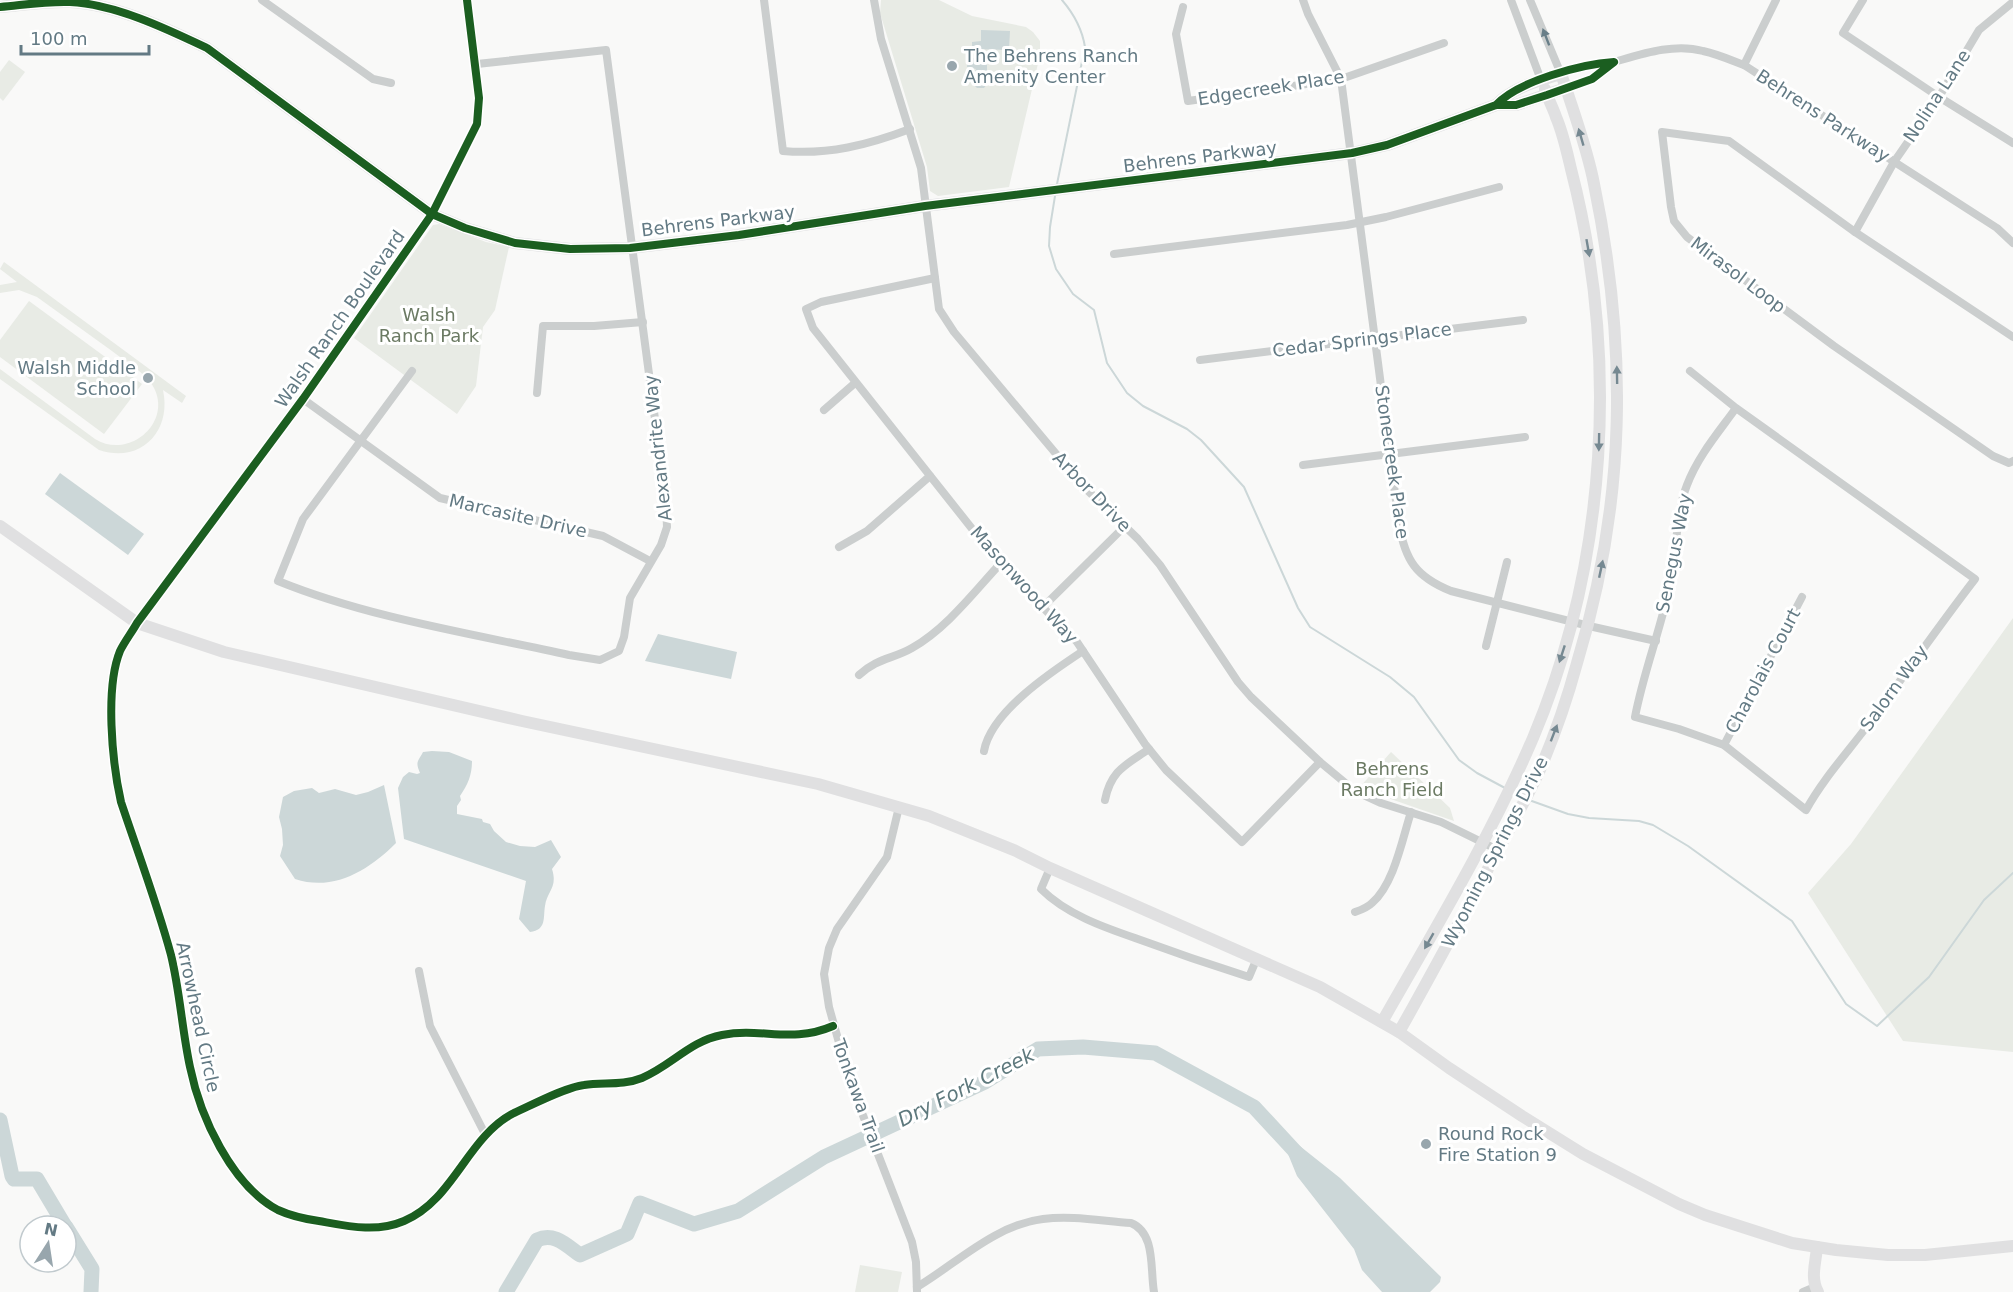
<svg xmlns="http://www.w3.org/2000/svg" width="2013" height="1292" font-family="'DejaVu Sans',sans-serif">
	<style>
		.green { fill: #e8ebe5 }
		.water { fill: #ccd7d8 }
		.lines { fill: none; stroke-linecap: round; stroke-linejoin: round }
		.stream { stroke: #ccd7d8; stroke-width: 2 }
		.river { stroke: #ccd7d8; stroke-width: 15 }
		.street { stroke: #cbcece; stroke-width: 8 }
		.secondary { stroke: #e0e0e1; stroke-width: 12 }
		.cycleway-casing { stroke: #fff; stroke-width: 11 }
		.cycleway { stroke: #1b5e20; stroke-width: 8 }
		.oneway { fill: #687e88 }
		.oneway2 { fill: #768992 }
		.poi-dot { fill: #98a6ad; stroke: #fff; stroke-width: 2 }
		.labels { text-anchor: middle; stroke-width: 6; stroke-linejoin: round; paint-order: stroke }
		.poi-label { font-size: 18px; fill: #637a84; stroke: #fff; text-anchor: start }
		.street-label { font-size: 18px; fill: #637a84; stroke: #fff }
		.park-label { font-size: 18px; fill: #6b7a63; stroke: #fff }
		.water-label { font-size: 20px; font-style: italic; fill: #5e797d; stroke: #fff }
	</style>
	<rect width="100%" height="100%" fill="#f9f9f8"/>
	<g class="green">
		<path d="M881,0H939L972,16L1026,27L1033,32L1040,41V55L1009,187L938,196L930,191L927,167L880,13Z"/>
		<path d="M9,60L25,72L3,101L0,98V72Z"/>
		<path d="M439,224L486,242L509,247L495,310L483,327L476,386L457,414L354,338L433,225Z"/>
		<path d="M4,262L186,396L182,403L163,390C172,431 141,464 99,450L0,379V369L95,439C131,461 176,419 151,383C141,370 125,361 112,351C87,333 62,315 37,297L19,290L0,293V285L17,282L0,269Z"/>
		<path d="M29,301L142,384L104,434L0,357V340Z"/>
		<path d="M2013,618V1052L1903,1041L1808,893L1851,844Z"/>
		<path d="M1391,752L1450,808L1454,821L1359,788Z"/>
		<path d="M860,1265L902,1272L898,1292H855Z"/>
	</g>
	<g class="water">
		<path d="M981,30L1010,31L1009,50L972,49V42L981,41Z"/>
		<path d="M968,58H987V84L984,88H977L974,85L973,75L976,69L967,67Z"/>
		<path d="M60,473L144,534L128,555L45,494Z"/>
		<path d="M658,634L737,652L731,679L645,661Z"/>
		<path d="M432,751L449,752L472,761C472,775 468,784 460,796L461,800L457,806V814L482,819L483,822L490,824L494,831L506,842L520,846L535,847L551,840L561,857L552,869C558,888 547,891 545,906C543,917 547,930 530,932L519,919L526,881L404,839L398,788L403,777L409,772L417,774L420,773C415,761 418,762 423,752Z"/>
		<path d="M384,785L396,843C369,870 334,892 295,879L280,856L283,845L282,829L279,817L283,797L294,791L312,788L319,793L335,789L356,795L368,792Z"/>
		<path d="M1291,1139L1340,1178L1441,1277L1440,1282L1430,1292H1382L1362,1270L1354,1249L1297,1176L1288,1154Z"/>
	</g>
	<g class="lines">
		<g class="stream">
			<path d="M1057,184L1085,47C1082,28 1074,14 1062,0"/>
			<path d="M1055,196L1050,227L1049,246L1056,269L1073,294L1094,310L1107,363L1127,393L1143,406L1187,429L1201,440L1244,487L1298,608L1310,627L1390,677L1414,697L1459,760L1477,773L1505,788"/>
			<path d="M1529,800L1568,814L1589,818L1639,821L1653,825L1688,846L1792,921L1846,1004L1877,1026L1929,977L1984,900L2013,873"/>
		</g>
		<g class="river">
			<path d="M0,1120L12,1176L14,1179H37L65,1226"/>
			<path d="M66,1227L92,1269L91,1292"/>
			<path d="M506,1292L537,1240C554,1232 566,1245 580,1255L627,1234L640,1203L694,1224L738,1211L824,1157L985,1082L1038,1049L1083,1047L1155,1053L1254,1107L1303,1160"/>
		</g>
		<g class="street">
			<path d="M262,0L373,79L391,83"/>
			<path d="M467,0L479,98L477,124L432,214L303,399L137,623C132,632 125,641 120,651C105,688 112,762 121,802C138,853 157,903 171,955C180,992 182,1030 190,1067C200,1116 231,1185 278,1210C291,1216 305,1219 319,1221C347,1226 376,1233 404,1221C454,1200 467,1137 514,1113C532,1105 566,1087 584,1085C604,1082 622,1086 642,1078C671,1066 690,1041 722,1035C762,1027 791,1044 833,1026"/>
			<path d="M764,0L783,151C828,155 868,145 910,129"/>
			<path d="M874,0L881,39L921,168L939,309L954,332L1083,486L1138,539L1160,565L1238,682L1251,697L1320,762L1355,791L1381,803L1441,822L1498,850"/>
			<path d="M1303,0L1308,14L1341,79L1399,524C1405,560 1416,577 1451,591L1589,626L1656,641"/>
			<path d="M1511,0L1541,80"/>
			<path d="M1530,0L1561,74L1581,66L1614,62L1592,79L1566,88"/>
			<path d="M1863,0L1843,33L1939,97L2013,143"/>
			<path d="M1183,7L1176,34L1188,101L1341,79L1444,43"/>
			<path d="M1614,62C1642,54 1674,43 1703,51C1717,54 1731,60 1744,65L1997,228L2013,243"/>
			<path d="M1744,65L1776,0"/>
			<path d="M1855,232L1894,162L1939,97L1979,30L2013,2"/>
			<path d="M1114,254L1347,225L1386,217L1499,187"/>
			<path d="M935,278L821,302L806,309L813,328L1000,564L1077,642L1145,744L1166,770L1242,842L1320,762"/>
			<path d="M2013,337L1855,232L1729,141L1662,132L1671,207L1674,221L1687,237L1834,346L1993,456L2009,463L2013,461"/>
			<path d="M1200,360L1523,320"/>
			<path d="M412,371L303,519L278,581C369,618 474,634 569,655L600,660L619,651L624,637L630,598L661,545L667,527L666,502C647,351 625,201 606,50L477,64"/>
			<path d="M1690,371L1736,408L1975,579C1938,627 1904,676 1868,725C1847,753 1823,779 1806,810L1724,745L1679,729L1635,717C1644,669 1663,624 1672,575C1677,546 1676,513 1687,485C1698,456 1718,433 1736,408"/>
			<path d="M537,393L543,326H594L643,322"/>
			<path d="M303,399L440,498L603,536L650,561"/>
			<path d="M824,410L855,383"/>
			<path d="M1303,465L1525,437"/>
			<path d="M839,547L867,531L930,476"/>
			<path d="M1044,606L1125,526"/>
			<path d="M1486,646L1507,562"/>
			<path d="M859,675C877,658 893,659 912,648C947,628 974,592 1000,564"/>
			<path d="M1724,745L1802,597"/>
			<path d="M984,751C991,712 1051,672 1083,651"/>
			<path d="M1105,800C1111,770 1126,765 1149,749"/>
			<path d="M899,807L887,857L837,929L829,948L824,974L829,1007L850,1082L912,1242L916,1262L917,1292"/>
			<path d="M1050,868L1041,889C1066,914 1103,927 1135,938C1173,952 1211,965 1249,977L1257,958"/>
			<path d="M1355,912C1361,910 1367,908 1372,903C1394,884 1402,840 1411,812"/>
			<path d="M419,971L430,1026L485,1134"/>
			<path d="M917,1287C957,1263 995,1225 1043,1219C1071,1215 1102,1221 1131,1223C1156,1233 1150,1270 1154,1292"/>
			<path d="M1803,1292L1815,1287"/>
		</g>
		<g class="secondary">
			<path d="M0,7C23,5 47,1 70,2C115,4 167,29 207,48L432,214L465,228L515,243L570,249L630,248L739,235L925,206L1352,153L1387,145L1496,105H1516L1566,88"/>
			<path d="M0,526L137,623L224,652L522,721L818,784L929,816L1016,851L1050,868L1320,987L1399,1032L1449,1068L1522,1116L1583,1154L1679,1204L1705,1215L1792,1243L1836,1250L1888,1255H1925L2013,1246"/>
			<path d="M1382,1022C1435,929 1491,836 1533,738C1608,560 1619,355 1571,169C1567,152 1563,133 1556,117C1553,108 1548,99 1545,89"/>
			<path d="M1399,1032C1433,972 1465,912 1497,852C1512,825 1526,799 1539,772C1554,737 1567,700 1577,663C1626,502 1628,348 1594,184C1588,152 1576,119 1566,88L1561,74C1538,81 1513,87 1496,105"/>
			<path d="M1817,1247C1816,1262 1810,1278 1818,1292"/>
		</g>
		<g class="cycleway-casing">
			<g id="cycleway">
				<path d="M467,0L479,98L477,124L432,214L303,399L137,623C132,632 125,641 120,651C105,688 112,762 121,802C138,853 157,903 171,955C180,992 182,1030 190,1067C200,1116 231,1185 278,1210C291,1216 305,1219 319,1221C347,1226 376,1233 404,1221C454,1200 467,1137 514,1113C532,1105 566,1087 584,1085C604,1082 622,1086 642,1078C671,1066 690,1041 722,1035C762,1027 791,1044 833,1026"/>
				<path d="M0,7C23,5 47,1 70,2C115,4 167,29 207,48L432,214L465,228L515,243L570,249L630,248L739,235L925,206L1352,153L1387,145L1496,105H1516L1547,95L1592,79L1614,62C1582,64 1518,81 1496,105"/>
			</g>
		</g>
		<use href="#cycleway" class="cycleway"/>
	</g>
	<defs><path id="oneway-solid" d="M-6-.8H1V-3.2L6.5 0L1 3.2V.8H-6Z" transform="scale(1.5)"/></defs>
	<use class="oneway" href="#oneway-solid" transform="translate(1546 37) rotate(-111)"/>
	<g class="oneway2">
		<use href="#oneway-solid" transform="translate(1581 137) rotate(-106)"/>
		<use href="#oneway-solid" transform="translate(1588 248) rotate(80)"/>
		<use href="#oneway-solid" transform="translate(1617 375) rotate(-91)"/>
		<use href="#oneway-solid" transform="translate(1599 442) rotate(91)"/>
		<use href="#oneway-solid" transform="translate(1601 569) rotate(-78)"/>
		<use href="#oneway-solid" transform="translate(1562 654) rotate(108)"/>
		<use href="#oneway-solid" transform="translate(1554 733) rotate(-69)"/>
		<use href="#oneway-solid" transform="translate(1429 941) rotate(120)"/>
	</g>
	<g class="poi-dot">
		<circle cx="952" cy="66" r="6"/>
		<circle cx="148" cy="378" r="6"/>
		<circle cx="1426" cy="1144" r="6"/>
	</g>
	<g class="labels">
		<g class="poi-label">
			<text x="964" y="62">The Behrens Ranch<tspan x="964" dy="21">Amenity Center</tspan></text>
			<text x="136" y="374" text-anchor="end">Walsh Middle<tspan x="136" dy="21">School</tspan></text>
			<text x="1438" y="1140">Round Rock<tspan x="1438" dy="21">Fire Station 9</tspan></text>
		</g>
		<g class="street-label">
			<text transform="translate(1271 88) rotate(-9)" y="6">Edgecreek Place</text>
			<text transform="translate(1937 96) rotate(-57)" y="6">Nolina Lane</text>
			<text transform="translate(1823 116) rotate(33)" y="6">Behrens Parkway</text>
			<text transform="translate(1200 157) rotate(-7)" y="6">Behrens Parkway</text>
			<text transform="translate(718 221) rotate(-7)" y="6">Behrens Parkway</text>
			<text transform="translate(1738 275) rotate(37)" y="6">Mirasol Loop</text>
			<text transform="translate(340 319) rotate(-55)" y="6">Walsh Ranch Boulevard</text>
			<text transform="translate(1362 340) rotate(-7)" y="6">Cedar Springs Place</text>
			<text transform="translate(658 448) rotate(-96)" y="6">Alexandrite Way</text>
			<text transform="translate(1392 462) rotate(82)" y="6">Stonecreek Place</text>
			<text transform="translate(1092 492) rotate(46)" y="6">Arbor Drive</text>
			<text transform="translate(518 516) rotate(13)" y="6">Marcasite Drive</text>
			<text transform="translate(1674 553) rotate(-79)" y="6">Senegus Way</text>
			<text transform="translate(1024 585) rotate(48)" y="6">Masonwood Way</text>
			<text transform="translate(1763 671) rotate(-62)" y="6">Charolais Court</text>
			<text transform="translate(1894 688) rotate(-54)" y="6">Salorn Way</text>
			<text transform="translate(1495 852) rotate(-63)" y="6">Wyoming Springs Drive</text>
			<text transform="translate(198 1017) rotate(78)" y="6">Arrowhead Circle</text>
			<text transform="translate(858 1096) rotate(70)" y="6">Tonkawa Trail</text>
		</g>
		<g class="park-label">
			<text x="429" y="321">Walsh<tspan x="429" dy="21">Ranch Park</tspan></text>
			<text x="1392" y="775">Behrens<tspan x="1392" dy="21">Ranch Field</tspan></text>
		</g>
		<g class="water-label">
			<text transform="translate(966 1087) rotate(-27)" y="7">Dry Fork Creek</text>
		</g>
	</g>
	<g transform="translate(48 1244) rotate(12)"><circle r="28" fill="#ffffff" stroke="#c1cace" stroke-width="1.5"/>
	<path d="M0-4.5L10 22L0 15L-10 22Z" fill="#98a6ad"/>
	<text y="-9" font-size="16" font-weight="bold" text-anchor="middle" fill="#637a84">N</text>
	</g>
	<path d="M21 45v9h128v-9" fill="none" stroke="#637a84" stroke-width="3"/>
	<text x="30" y="45" font-size="18" fill="#637a84" stroke="#ffffff" stroke-width="4.5" paint-order="stroke">100 m</text>
</svg>
